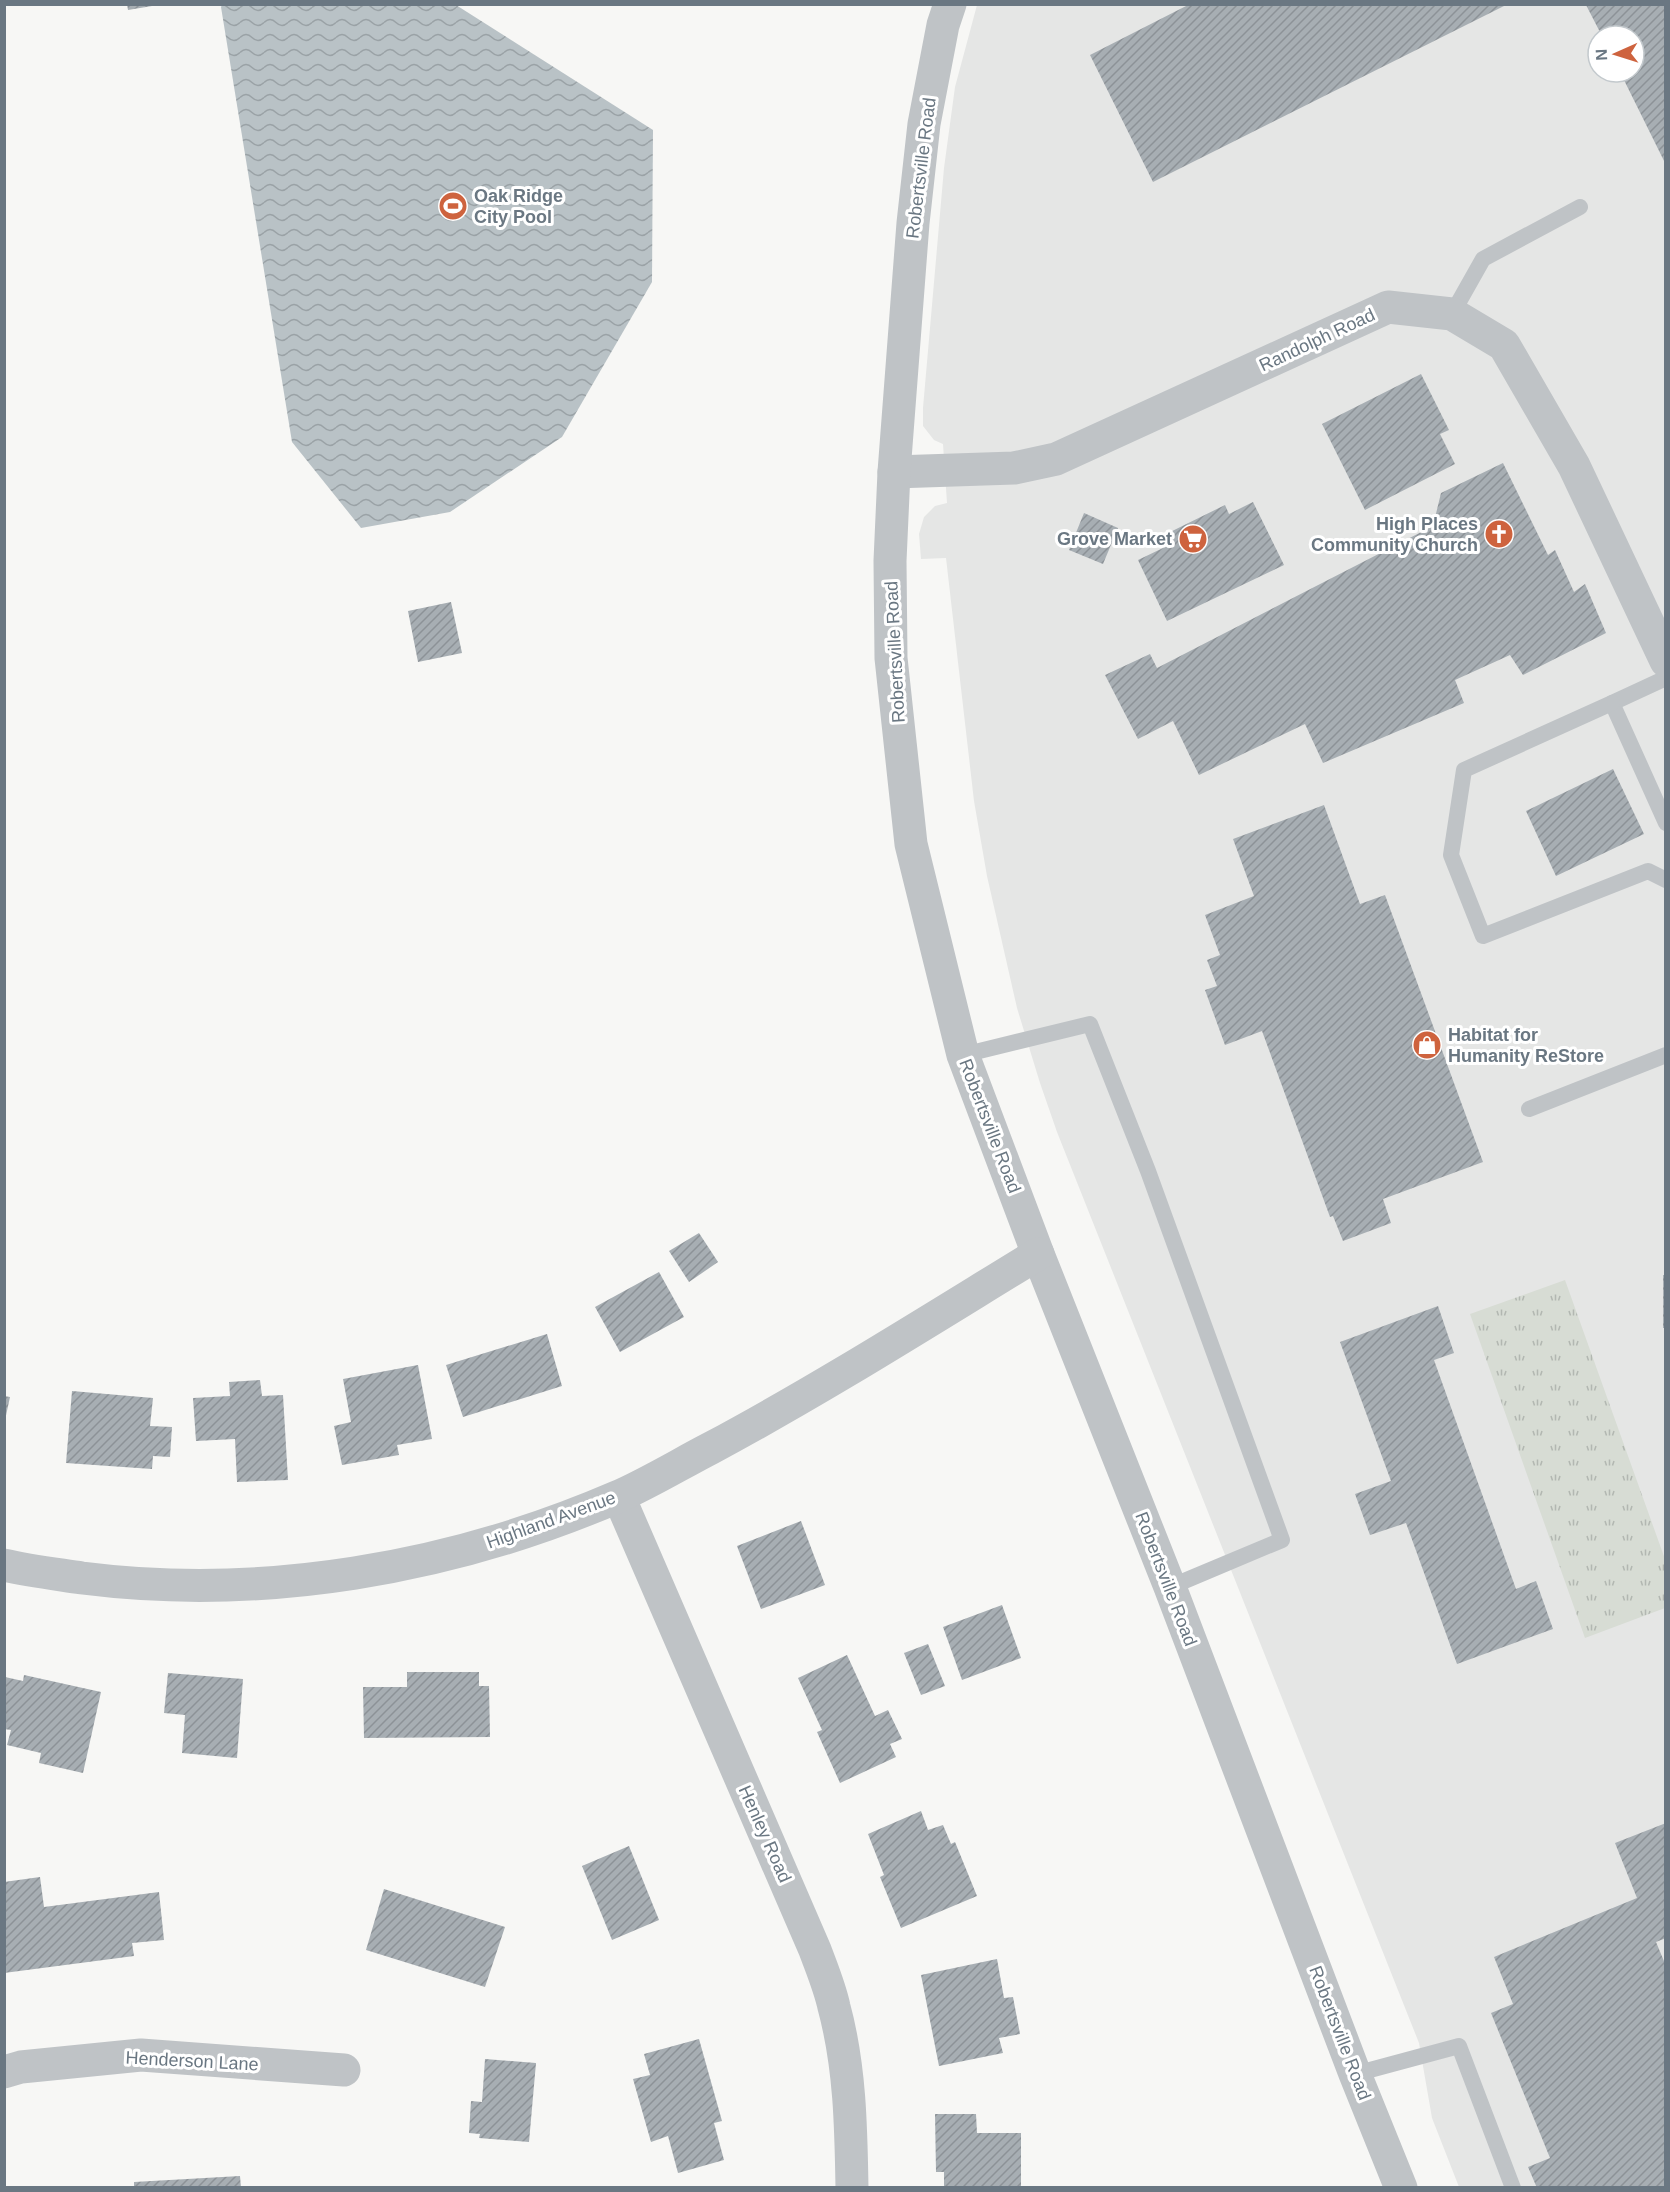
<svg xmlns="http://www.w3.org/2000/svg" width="1670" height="2192" font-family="Helvetica,sans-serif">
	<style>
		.built { fill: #e5e6e5; fill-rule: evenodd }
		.park { fill: url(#park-tufts) }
		.water { fill: url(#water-waves) }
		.building { fill: url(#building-hatch) }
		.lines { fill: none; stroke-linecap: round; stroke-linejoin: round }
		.service { stroke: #bfc3c6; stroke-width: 16 }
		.minor { stroke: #bfc3c6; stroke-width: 33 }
		.tertiary { stroke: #bfc3c6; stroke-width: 33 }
		.labels { text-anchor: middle; stroke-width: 6; stroke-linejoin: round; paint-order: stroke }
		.street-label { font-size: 18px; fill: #6a7782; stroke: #fff }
		.poi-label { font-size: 18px; font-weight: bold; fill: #6a7782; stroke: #fff; text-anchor: start }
	</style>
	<defs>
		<pattern id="park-tufts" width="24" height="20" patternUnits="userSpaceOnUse" patternTransform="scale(1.5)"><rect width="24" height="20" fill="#d7dcd4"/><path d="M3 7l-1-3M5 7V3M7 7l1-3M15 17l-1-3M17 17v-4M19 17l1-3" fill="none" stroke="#b2b7b1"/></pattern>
		<pattern id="water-waves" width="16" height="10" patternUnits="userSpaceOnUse" patternTransform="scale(1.5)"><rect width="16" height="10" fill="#b9c2c6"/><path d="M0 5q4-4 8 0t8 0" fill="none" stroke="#9aa2a6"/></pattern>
		<pattern id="building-hatch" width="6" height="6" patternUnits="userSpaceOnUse" patternTransform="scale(1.5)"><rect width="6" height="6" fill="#a7aeb3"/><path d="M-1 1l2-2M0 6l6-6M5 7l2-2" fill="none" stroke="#8c9297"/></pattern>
	</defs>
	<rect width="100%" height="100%" fill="#f7f7f5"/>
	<path class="built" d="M977,5H1665V2187H1459L1432,2118L1419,2043L1057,1132L1040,1083L1017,1008L987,876L974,801L946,558L921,559L919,534L924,517L935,506L947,503L943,444L934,440L923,426V408L944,168L955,87ZM1598,36H1634V72H1598Z"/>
	<path class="park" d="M1565,1280L1666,1562L1665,1608L1585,1638L1470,1314Z"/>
	<path class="water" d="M222,5H456L653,130L652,282L562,437L450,512L361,528L292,442L221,7Z"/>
	<g class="building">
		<path d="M127,4H152V6L128,10Z"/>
		<path d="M1190,4H1508L1153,182L1090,55Z"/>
		<path d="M1586,5H1666V165L1620,72H1634V36H1602Z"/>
		<path d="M1421,374L1449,430L1440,434L1455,464L1365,510L1322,424Z"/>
		<path d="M1503,463L1548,555L1555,550L1574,592L1585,584L1606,633L1523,675L1510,655L1455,680L1464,703L1323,763L1305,724L1199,775L1173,721L1138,739L1105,675L1150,654L1157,668L1433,526L1441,493Z"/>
		<path d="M1253,502L1284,565L1167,621L1138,560L1163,548L1158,538L1225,505L1229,514Z"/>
		<path d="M1084,513L1118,528L1103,564L1069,550Z"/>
		<path d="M451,602L462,653L418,662L408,611Z"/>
		<path d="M1613,769L1644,834L1556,876L1526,811Z"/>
		<path d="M1324,805L1360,904L1385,895L1483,1162L1383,1199L1391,1223L1343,1241L1333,1216L1330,1217L1262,1031L1225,1045L1205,990L1217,986L1207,960L1220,955L1205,915L1254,896L1233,839Z"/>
		<path d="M699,1233L718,1262L689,1282L669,1251Z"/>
		<path d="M659,1272L684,1317L620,1352L595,1307Z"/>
		<rect x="1663" y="1275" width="3" height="53"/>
		<path d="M1438,1306L1454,1353L1434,1360L1516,1589L1536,1581L1553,1629L1457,1664L1406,1523L1370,1535L1355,1494L1391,1481L1340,1342Z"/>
		<path d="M547,1334L562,1386L463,1417L446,1365Z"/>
		<path d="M418,1365L432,1439L397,1445L399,1455L342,1465L334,1426L351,1422L343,1379Z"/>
		<path d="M260,1380L262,1396L283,1395L288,1480L237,1482L235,1439L196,1441L193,1398L230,1396L229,1382Z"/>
		<path d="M72,1391L153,1398L150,1426L172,1427L170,1457L153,1456L152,1469L66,1463Z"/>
		<path d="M4,1396L10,1397L5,1420H4Z"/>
		<path d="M801,1521L825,1585L761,1609L737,1546Z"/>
		<path d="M1002,1605L1021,1658L962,1680L943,1627Z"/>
		<path d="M928,1644L945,1686L921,1695L904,1653Z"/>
		<path d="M847,1655L875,1716L888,1710L902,1739L890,1744L896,1757L840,1783L817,1732L822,1730L798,1678Z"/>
		<path d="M407,1672H479V1686H489L490,1737L364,1738L363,1687H407Z"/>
		<path d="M168,1673L243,1679L237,1758L182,1753L185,1715L164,1713Z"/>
		<path d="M24,1675L101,1692L83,1773L39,1763L41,1753L7,1745L11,1730L4,1729L5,1677L23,1681Z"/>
		<path d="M921,1811L928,1830L943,1825L951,1844L955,1842L977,1896L901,1928L880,1877L884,1875L868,1834Z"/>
		<path d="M1666,1823V1938L1656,1942L1666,1966V2188H1537L1528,2167L1550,2158L1491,2013L1513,2004L1494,1957L1637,1898L1615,1843Z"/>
		<path d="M629,1846L659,1920L612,1940L582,1866Z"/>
		<path d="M40,1877L44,1907L159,1892L164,1940L132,1943L134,1956L4,1973V1882Z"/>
		<path d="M384,1889L505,1927L485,1987L366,1950Z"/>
		<path d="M997,1959L1004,1998L1013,1997L1020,2034L999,2038L1003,2053L939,2066L921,1975Z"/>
		<path d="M699,2039L722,2121L714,2123L724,2160L678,2173L668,2136L651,2142L633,2079L650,2075L644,2054Z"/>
		<path d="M485,2059L536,2063L529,2142L479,2138L480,2134L469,2133L471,2101L482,2102Z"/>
		<path d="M935,2114H976L977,2133H1021V2188H944V2172H936Z"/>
		<path d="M240,2176L241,2188H134V2182Z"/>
	</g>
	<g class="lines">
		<g class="service">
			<path d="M1452,314L1483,259L1580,207"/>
			<path d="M1666,678L1612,703L1666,823"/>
			<path d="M1612,703L1464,770L1451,855L1483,936L1648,871L1666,880"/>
			<path d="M963,1055L1090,1024L1148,1171L1282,1540L1170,1587"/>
			<path d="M1529,1109L1666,1055"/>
			<path d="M1355,2074L1459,2046L1513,2188"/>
		</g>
		<g class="minor">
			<path d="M894,472L1014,468L1056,459L1388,307L1452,314L1504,345L1574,466L1666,661"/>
			<path d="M619,1497L815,1950C822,1969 830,1988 834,2007C850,2066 851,2127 852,2188"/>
			<path d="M4,2072L21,2067L141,2055L344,2070"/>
		</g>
		<g class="tertiary">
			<path d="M950,4L943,25L924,124L913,223L894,472L890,561L891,658L911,844L963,1055L1038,1254L1170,1587L1355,2074L1401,2188"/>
			<path d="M4,1565C30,1571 56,1574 82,1578C262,1601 450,1569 617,1497C649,1483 680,1464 711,1448C823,1388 930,1320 1038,1254"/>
		</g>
	</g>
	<defs>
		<g id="stadium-disc" transform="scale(1.5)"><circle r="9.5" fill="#ce633e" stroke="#fff"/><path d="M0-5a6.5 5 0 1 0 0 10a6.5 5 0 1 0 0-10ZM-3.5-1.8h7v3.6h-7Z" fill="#fff"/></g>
		<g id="church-disc" transform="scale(1.5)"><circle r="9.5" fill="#ce633e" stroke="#fff"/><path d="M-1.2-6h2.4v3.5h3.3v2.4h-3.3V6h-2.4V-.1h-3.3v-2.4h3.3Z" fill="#fff"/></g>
		<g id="supermarket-disc" transform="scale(1.5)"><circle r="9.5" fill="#ce633e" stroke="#fff"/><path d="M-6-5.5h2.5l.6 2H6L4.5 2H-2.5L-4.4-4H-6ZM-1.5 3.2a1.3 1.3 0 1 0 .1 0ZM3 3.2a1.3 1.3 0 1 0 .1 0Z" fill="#fff"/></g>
		<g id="shop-disc" transform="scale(1.5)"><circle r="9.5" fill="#ce633e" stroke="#fff"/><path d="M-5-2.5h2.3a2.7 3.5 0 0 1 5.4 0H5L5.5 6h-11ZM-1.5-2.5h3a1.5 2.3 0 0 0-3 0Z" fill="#fff"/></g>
	</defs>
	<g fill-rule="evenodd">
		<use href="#stadium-disc" x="453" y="206"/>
		<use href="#church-disc" x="1499" y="534"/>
		<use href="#supermarket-disc" x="1193" y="539"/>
		<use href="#shop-disc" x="1427" y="1045"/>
	</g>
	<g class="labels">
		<g class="street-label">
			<text transform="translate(921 168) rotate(-83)" y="6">Robertsville Road</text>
			<text transform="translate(1317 340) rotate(-25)" y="6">Randolph Road</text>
			<text transform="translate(895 652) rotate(-93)" y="6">Robertsville Road</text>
			<text transform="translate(990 1126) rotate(69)" y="6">Robertsville Road</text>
			<text transform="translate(551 1520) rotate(-20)" y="6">Highland Avenue</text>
			<text transform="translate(1166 1579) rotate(69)" y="6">Robertsville Road</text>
			<text transform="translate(765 1834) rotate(66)" y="6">Henley Road</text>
			<text transform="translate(1340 2033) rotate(69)" y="6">Robertsville Road</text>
			<text transform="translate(192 2061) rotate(3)" y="6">Henderson Lane</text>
		</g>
		<g class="poi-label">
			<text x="474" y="202">Oak Ridge<tspan x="474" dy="21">City Pool</tspan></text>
			<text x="1478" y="530" text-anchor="end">High Places<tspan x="1478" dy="21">Community Church</tspan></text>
			<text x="1172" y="545" text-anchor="end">Grove Market</text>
			<text x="1448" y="1041">Habitat for<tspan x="1448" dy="21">Humanity ReStore</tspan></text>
		</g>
	</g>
	<rect width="1670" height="2192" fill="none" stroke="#6a7782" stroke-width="12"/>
	<g transform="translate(1616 54) rotate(267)"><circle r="28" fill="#ffffff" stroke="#c3c9cd" stroke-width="1.5"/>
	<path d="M0-4.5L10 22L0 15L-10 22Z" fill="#ce633e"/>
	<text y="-9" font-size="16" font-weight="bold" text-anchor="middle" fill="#6a7782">N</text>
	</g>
</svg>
